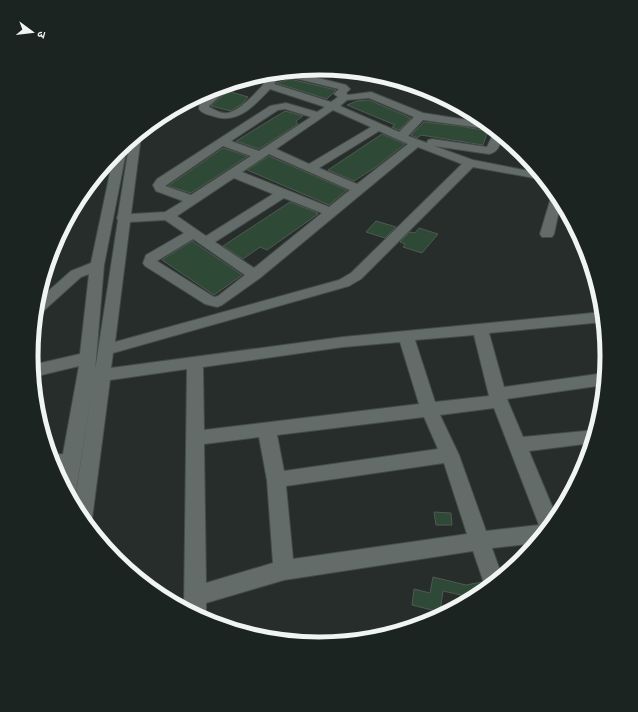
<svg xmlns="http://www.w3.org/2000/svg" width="638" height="712" font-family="'Source Sans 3','Noto Sans Devanagari',sans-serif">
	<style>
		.building { fill: #2e4a37; stroke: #525853 }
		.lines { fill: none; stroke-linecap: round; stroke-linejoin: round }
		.minor-casing { stroke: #444c49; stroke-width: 2 }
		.minor { fill: #636c69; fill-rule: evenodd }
		.rim { fill: none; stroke: #f0f5f4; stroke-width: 5 }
	</style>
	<rect width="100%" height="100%" fill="#262d2b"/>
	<g class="building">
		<path d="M290,79L336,90L327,99L276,83Z"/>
		<path d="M228,91L248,97L243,103L231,111L211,106Z"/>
		<path d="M369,100L411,118L399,130L392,127L395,125L347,105L357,101Z"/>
		<path d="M285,111L303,116L296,121L298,124L259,149L236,141Z"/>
		<path d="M424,122L459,126L488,131L483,145L421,135L417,138L411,135Z"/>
		<path d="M382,134L405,144L376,167L354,181L328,170Z"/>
		<path d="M223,148L248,156L191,193L168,186Z"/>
		<path d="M269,156L317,177L347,190L329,205L247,170Z"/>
		<path d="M290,202L318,213L316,214H318L267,250L260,247L243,259L223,246Z"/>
		<path d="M376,221L396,227L385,238L366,232Z"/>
		<path d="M419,228L438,234L422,253L403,247L405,244L400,242L410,232L415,233Z"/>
		<path d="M192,241L204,249L242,275L214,295L162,260Z"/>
		<path d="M434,512L451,513L452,525H436Z"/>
		<path d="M433,577L466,585L482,582L485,590L474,598L443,591L440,612L412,605L414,589L430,593Z"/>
	</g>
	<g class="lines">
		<g class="minor-casing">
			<g id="minor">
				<path d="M290,71L346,85L350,89L346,93L348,95L371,92L423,113L487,123L495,130L423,120L408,136L427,143L428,140L432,139L487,147L495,130L502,136C500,144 499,152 489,154L434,146L473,160L539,173L545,180L473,167L361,279L349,286L113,353L111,368L343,337L603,312V322L489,333L504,387L605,373L604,385L507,399L523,437L596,430L592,443L529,451L557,518L536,543L492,548L502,576L486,589L473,551L284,580L206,603V615L204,620L184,609L187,369L110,380L92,519L87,526L74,506L93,383L76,491L73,497L70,498L59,477L60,469H55L50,455L63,454L79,366L33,377L32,365L80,354L89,274L81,277L40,314L35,316L36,302L71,271L91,263L114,154L125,145L127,147L104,265L95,371L118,220L117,218L118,215L130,140L139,133L141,136L131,214L165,212L183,201L156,191L153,185L157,179L270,106L286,103L317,112L325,107L270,89C254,106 237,125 213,116C208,115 202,113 199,109L200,103L219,87L232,83L231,86L209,106V107C215,110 221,114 228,113C240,111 259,90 267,80L252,77L262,74L274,75ZM290,77L339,89L334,94L338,97L331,102L274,84L277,80ZM369,98L414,117L399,132L340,106L347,100ZM285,109L311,117L259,151L231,141L278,110ZM333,110L371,127L309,164L276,149ZM379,131L408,144L357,184L319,168ZM223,146L251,156L191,195L165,186ZM418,147L462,164L351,273L339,280L115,342L130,222L165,220L184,233L146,255L143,263L145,266L205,304L217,307L222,305L260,278ZM269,154L350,190L329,207L242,172ZM234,178L273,194L206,236L177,216ZM284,198L322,213L254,268L215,242ZM193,239L245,275L218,296L214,297L157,261ZM474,335L489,396L435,402L415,340ZM400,342L419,404L204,430L203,367L343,347ZM494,408L539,525L486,531L459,455L440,415ZM424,417L438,449L284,471L277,435ZM259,437L267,480L273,563L206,583L204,444ZM444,463L467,534L293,559L286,486Z"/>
				<path d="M553,191H554L561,201L554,234L552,237H542L540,234Z"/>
				<path d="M582,240L588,255L582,254L576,244L578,241Z"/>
			</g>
		</g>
		<use href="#minor" class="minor"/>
	</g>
	<path d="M0 0H638V712H0ZM38 356a281 281 0 1 1 562 0a281 281 0 1 1-562 0Z" fill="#1c2421" fill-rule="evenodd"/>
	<path class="rim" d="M38 356a281 281 0 1 1 562 0a281 281 0 1 1-562 0Z"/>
	<g transform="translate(32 32) rotate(105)" stroke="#1c2421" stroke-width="3" paint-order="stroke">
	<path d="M0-3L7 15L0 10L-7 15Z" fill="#f0f5f4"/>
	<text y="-6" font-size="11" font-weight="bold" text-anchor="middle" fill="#f0f5f4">उ</text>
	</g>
</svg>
